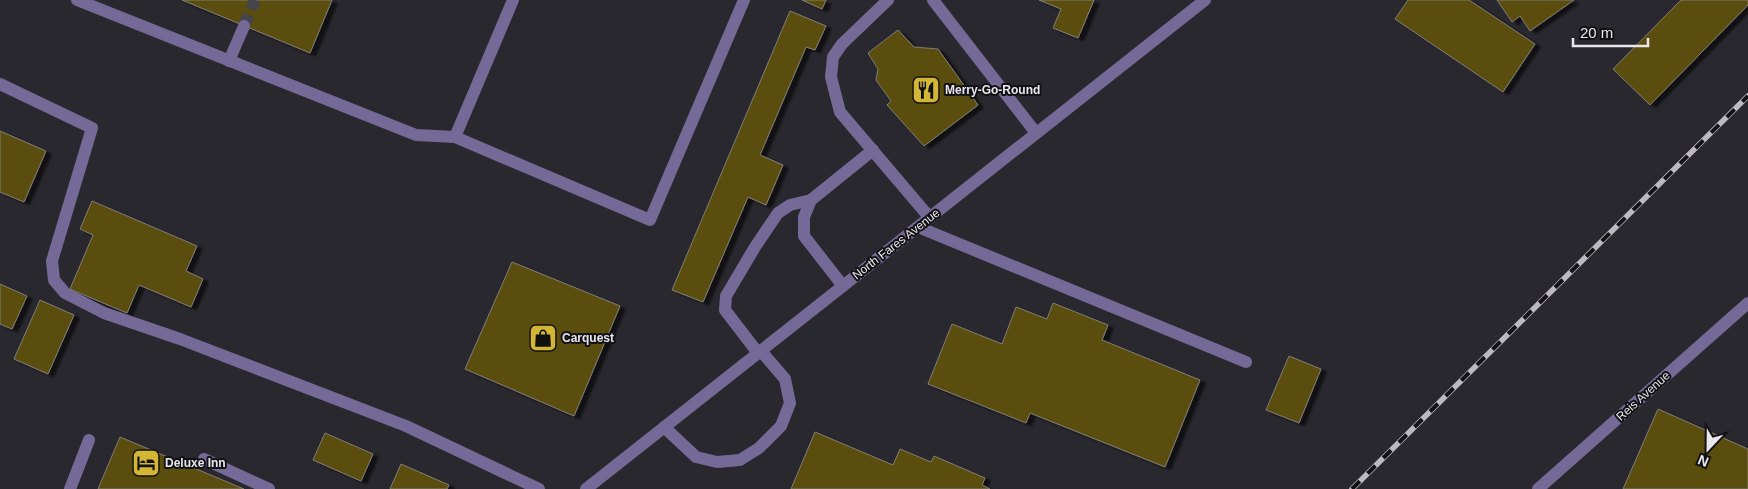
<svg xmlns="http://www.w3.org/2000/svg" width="1748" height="489" font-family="Arial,sans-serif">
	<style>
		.building { fill: #5a4d11; stroke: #807e76; filter: url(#shadow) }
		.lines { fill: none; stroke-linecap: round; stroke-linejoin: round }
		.minor-tunnel { stroke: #46454b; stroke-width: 12; stroke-dasharray: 12 6; stroke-linecap: butt }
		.minor { stroke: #756a97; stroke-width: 12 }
		.rail-casing { stroke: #bcbac0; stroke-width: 5.5 }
		.rail { stroke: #121215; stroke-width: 4; stroke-dasharray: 11; stroke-linecap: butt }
		.labels { text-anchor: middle; stroke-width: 4; stroke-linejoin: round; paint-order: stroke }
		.poi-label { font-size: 12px; font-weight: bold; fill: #e8e7ec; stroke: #121215; text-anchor: start }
		.street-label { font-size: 12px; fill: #e8e7ec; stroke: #121215 }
	</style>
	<defs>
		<filter id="shadow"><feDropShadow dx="5.5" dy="3" stdDeviation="1" flood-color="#0009"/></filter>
	</defs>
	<rect width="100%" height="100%" fill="#2a282f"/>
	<g class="building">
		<path d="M182,0H332L310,53Z"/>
		<path d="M802,0H826L822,9Z"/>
		<path d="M1039,0H1094L1078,38L1053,28L1061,9Z"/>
		<path d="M1408,0H1469L1535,44L1503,92L1395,19Z"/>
		<path d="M1497,0H1574L1530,31L1520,16L1512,22Z"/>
		<path d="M1681,0H1748V5L1650,105L1613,69Z"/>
		<path d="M790,11L826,26L815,50L806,47L760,155L783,165L766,205L748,197L703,302L672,290Z"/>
		<path d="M898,30L914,47L938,49L978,105L924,146L887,105L891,101L876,80L878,69L868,53Z"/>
		<path d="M0,131L46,151L24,202L0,192Z"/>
		<path d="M92,201L197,246L186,271L203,279L191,307L139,285L127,313L70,289L93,235L80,229Z"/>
		<path d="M512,262L620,306L574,416L465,369Z"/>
		<path d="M0,284L27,296L12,329L0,324Z"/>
		<path d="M40,300L74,315L48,374L14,359Z"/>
		<path d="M1053,303L1108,325L1102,340L1200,380L1165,467L1030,413L1026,423L928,384L952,324L1002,344L1016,307L1047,319Z"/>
		<path d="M1289,356L1321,369L1299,423L1266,410Z"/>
		<path d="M1658,409L1748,449V489H1623Z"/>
		<path d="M815,432L893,465L900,449L931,462L934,456L985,478L982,485L990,489H791Z"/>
		<path d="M325,433L373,454L361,481L313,460Z"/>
		<path d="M120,437L244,489H98Z"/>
		<path d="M401,464L449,485L447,489H390Z"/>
	</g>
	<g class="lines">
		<path class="minor-tunnel" d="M244,26L255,0"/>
		<g class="minor">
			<path d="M77,0L416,135L455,137L650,220L744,0"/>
			<path d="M888,0L842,44L833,57L831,77L840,112L930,218"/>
			<path d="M933,0L1036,133"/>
			<path d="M229,61L244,26"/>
			<path d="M0,84L92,128L52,261L54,280L65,293L104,313L180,339L406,426L539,489"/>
			<path d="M455,137L513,0"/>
			<path d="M918,227L1246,362"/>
			<path d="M843,286L804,236V217L811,200L873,150"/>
			<path d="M758,353L725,310L726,296L755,247L778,213L790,205L811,200"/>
			<path d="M664,427L696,457L717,462L740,460L759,448L781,426L790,403L785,379L761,351"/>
			<path d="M204,459L269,489"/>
			<path d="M70,489L89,440"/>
			<path d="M586,489L1205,0"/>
			<path d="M1538,489L1748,303"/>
		</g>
		<g class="rail-casing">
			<path id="rail" d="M1352,489L1748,96"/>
		</g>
		<use href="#rail" class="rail"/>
	</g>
	<defs>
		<g id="restaurant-square" transform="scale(1.4375)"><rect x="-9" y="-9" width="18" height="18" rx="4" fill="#d3b635" stroke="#121215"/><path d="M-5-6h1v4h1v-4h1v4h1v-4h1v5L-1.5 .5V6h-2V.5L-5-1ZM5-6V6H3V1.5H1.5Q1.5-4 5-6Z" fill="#111"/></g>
		<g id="shop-square" transform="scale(1.4375)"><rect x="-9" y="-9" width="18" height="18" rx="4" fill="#d3b635" stroke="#121215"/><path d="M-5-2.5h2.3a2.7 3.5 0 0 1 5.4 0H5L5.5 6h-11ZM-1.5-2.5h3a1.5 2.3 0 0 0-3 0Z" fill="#111"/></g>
		<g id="hotel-square" transform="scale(1.4375)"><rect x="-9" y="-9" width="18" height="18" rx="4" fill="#d3b635" stroke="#121215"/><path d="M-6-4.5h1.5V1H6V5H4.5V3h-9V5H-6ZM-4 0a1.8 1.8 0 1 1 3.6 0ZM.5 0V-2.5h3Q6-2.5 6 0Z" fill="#111"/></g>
	</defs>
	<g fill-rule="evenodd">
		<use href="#restaurant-square" x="926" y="90"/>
		<use href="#shop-square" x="543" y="338"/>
		<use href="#hotel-square" x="146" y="463"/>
	</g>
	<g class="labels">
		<g class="poi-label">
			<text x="945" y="94">Merry-Go-Round</text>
			<text x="562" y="342">Carquest</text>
			<text x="165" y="467">Deluxe Inn</text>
		</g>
		<g class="street-label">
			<text transform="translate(896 244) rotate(-38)" y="4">North Fares Avenue</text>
			<text transform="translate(1643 396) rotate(-42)" y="4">Reis Avenue</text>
		</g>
	</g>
	<g transform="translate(1708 449) rotate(202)" stroke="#121215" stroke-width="4" paint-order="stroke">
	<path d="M0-4L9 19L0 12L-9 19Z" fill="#e8e7ec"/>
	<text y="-8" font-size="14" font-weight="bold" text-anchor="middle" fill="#e8e7ec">N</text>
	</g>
	<path d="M1573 38v8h75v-8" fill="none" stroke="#e8e7ec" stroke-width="2.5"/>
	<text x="1580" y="38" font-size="15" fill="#e8e7ec" stroke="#121215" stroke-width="4" paint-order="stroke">20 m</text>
</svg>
